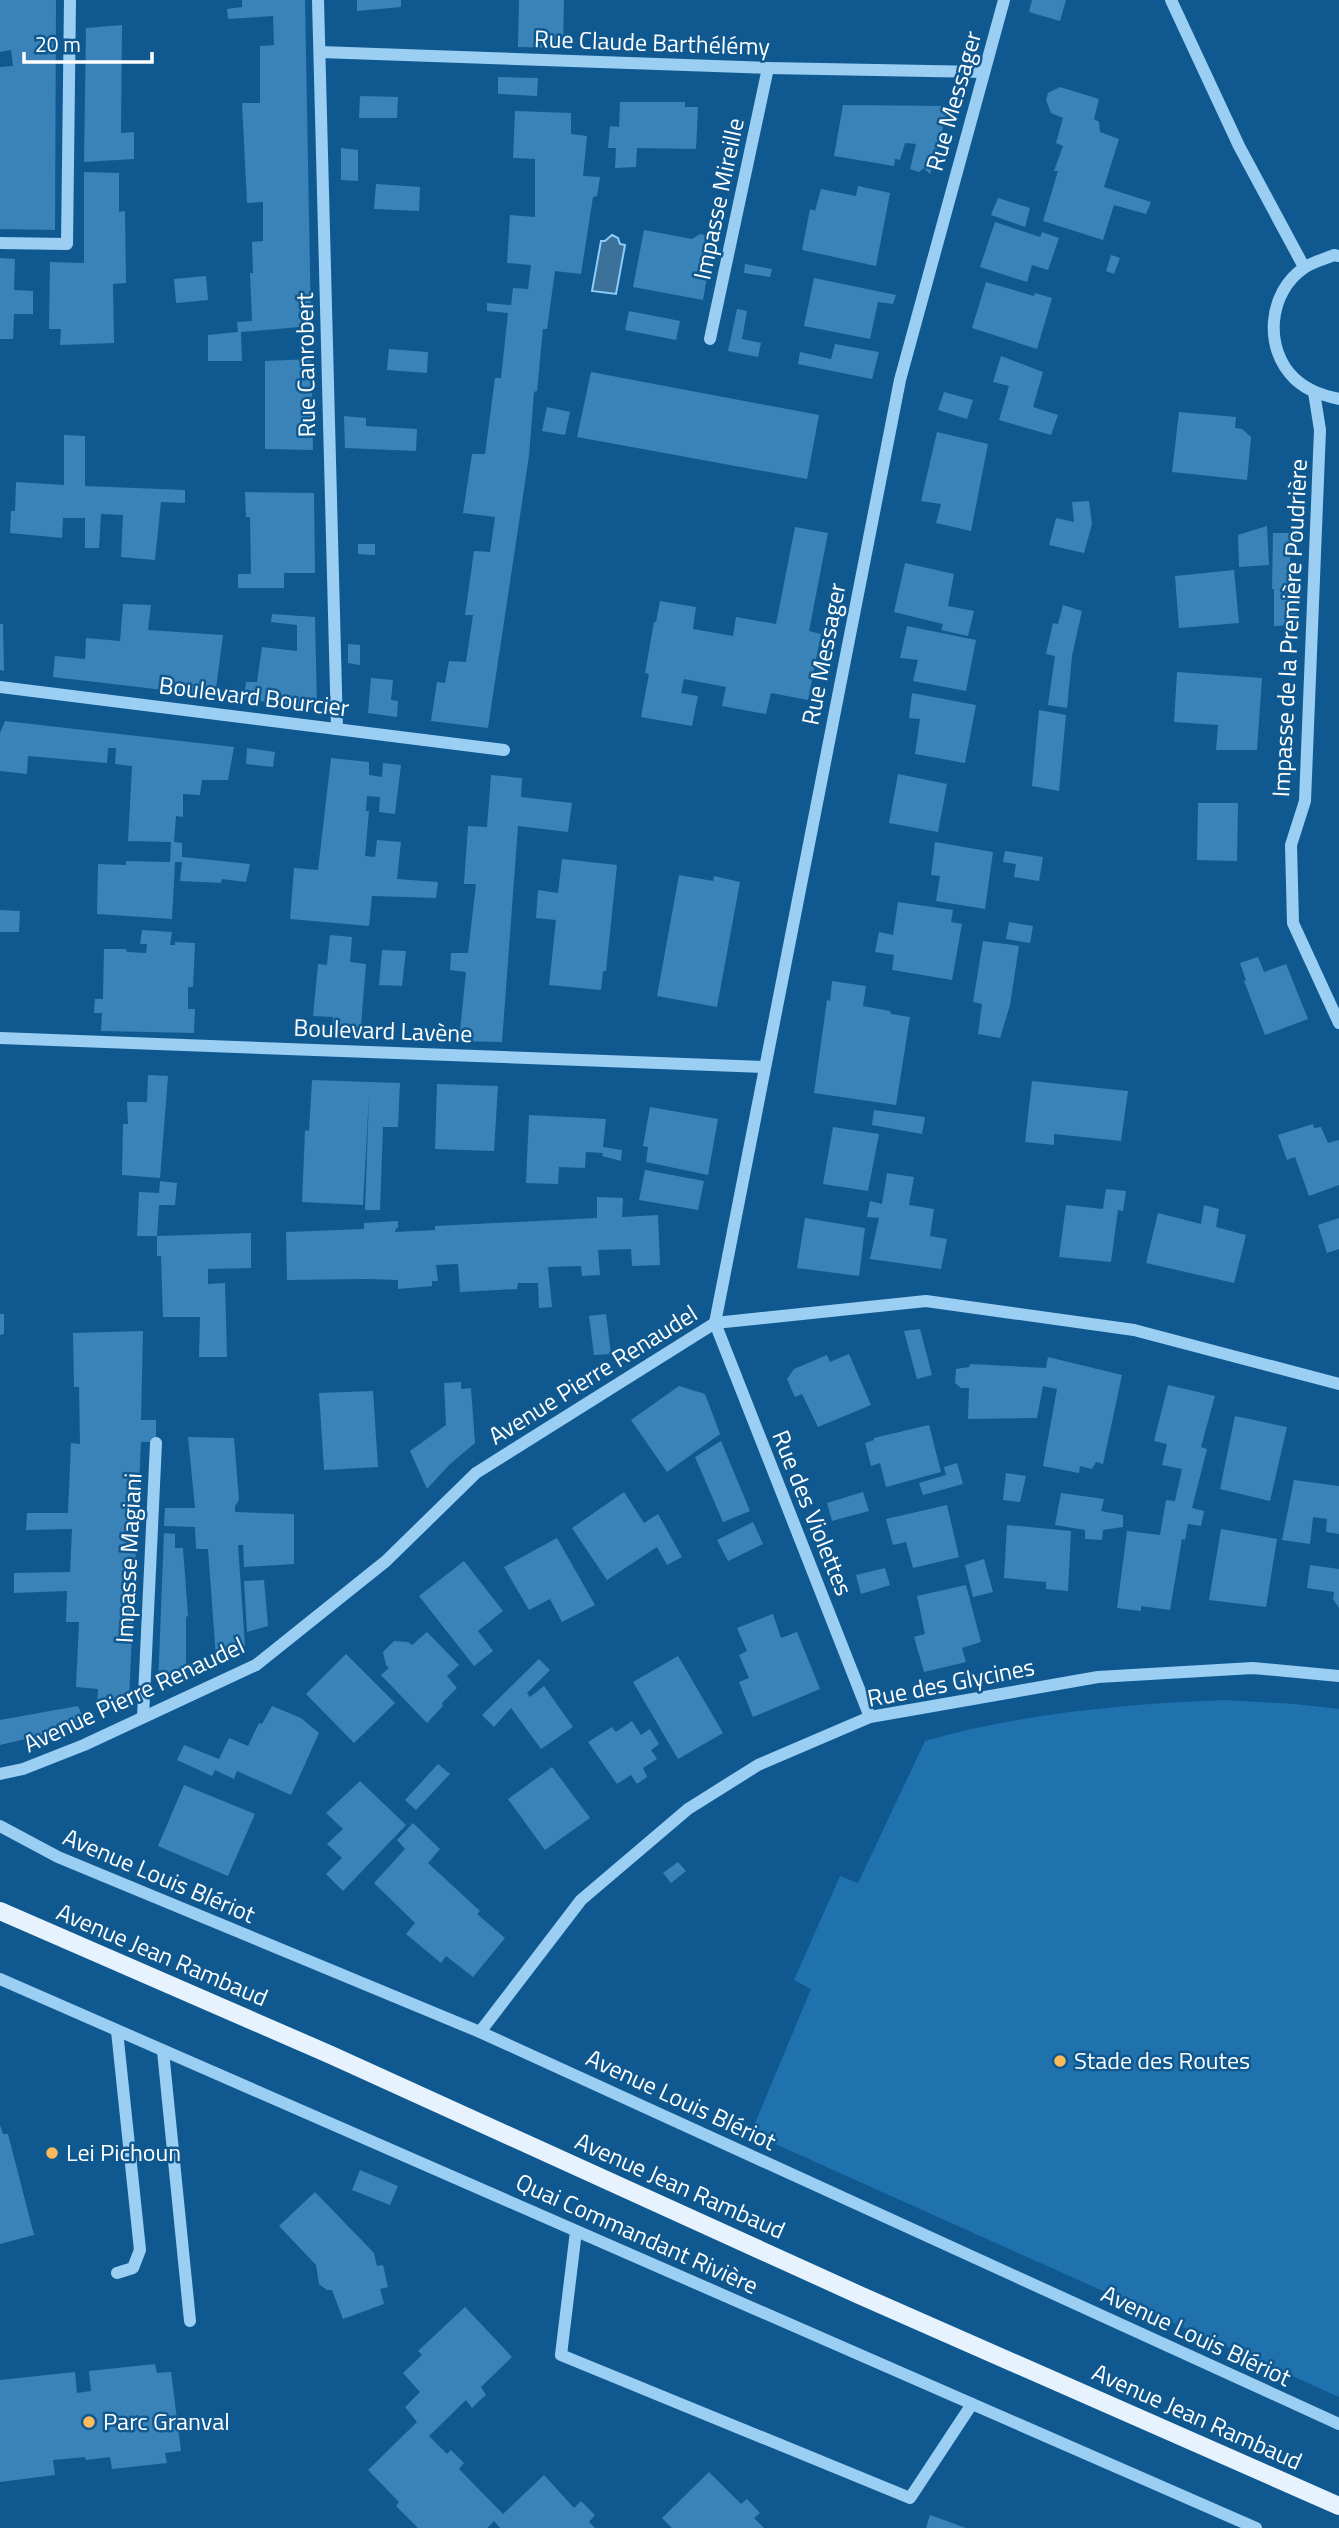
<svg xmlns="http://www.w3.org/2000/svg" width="1339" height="2528" font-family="'Titillium Web',sans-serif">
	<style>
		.green { fill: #1f72ad }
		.water { fill: #3c7199; stroke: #8cccf6; stroke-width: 2 }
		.building { fill: #3983b9 }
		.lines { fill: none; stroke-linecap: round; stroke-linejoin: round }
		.minor { stroke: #9acef3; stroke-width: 12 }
		.major { stroke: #e6f3ff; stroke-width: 18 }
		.poi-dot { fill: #ffba5c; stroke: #105990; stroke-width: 2.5 }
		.labels { text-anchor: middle; stroke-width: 5; stroke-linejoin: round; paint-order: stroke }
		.street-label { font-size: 24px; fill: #fff; stroke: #105990 }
		.poi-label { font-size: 24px; fill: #fff; stroke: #105990; text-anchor: start }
	</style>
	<rect width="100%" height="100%" fill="#105990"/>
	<path class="green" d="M1225,1700L1295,1704L1339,1709V2397L751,2133L811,1989L794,1980L840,1876L858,1883L925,1741C1022,1713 1125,1704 1225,1700Z"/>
	<path class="water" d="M612,235L618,238L620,244L625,245L616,294L592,291L601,241H605Z"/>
	<g class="building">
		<path d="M0,0H56L55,230L0,229V67L13,66L11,50L0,52Z"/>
		<path d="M242,0H305L311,326L241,332L242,361H208V335L238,332L237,322L252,321L250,273H253L252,242L263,241V202L247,203L242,103H260V46L274,45L273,16L228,19L227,9L242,7Z"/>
		<path d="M357,0H401V7L357,11Z"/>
		<path d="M519,0H564L563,48L518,47Z"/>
		<path d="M1032,0H1066L1060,21L1029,12Z"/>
		<path d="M122,25L121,133L134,132V159L84,162L86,28Z"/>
		<path d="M498,77L538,78L537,96L498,94Z"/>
		<path d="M1060,87L1099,99L1094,119L1099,122L1100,132L1119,139L1104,187L1151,202L1146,214L1114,205L1103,240L1043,221L1058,171H1054L1063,146L1056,143L1063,118L1051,113L1046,100L1048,93Z"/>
		<path d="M360,96L398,97L397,118H359Z"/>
		<path d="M620,102H685V107H698L696,149L637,148L636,167L615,168L616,148H608L610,126L619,127Z"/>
		<path d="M843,105L949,106L930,174L924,168L919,172L910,169L916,144L905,143L900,160L895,159L894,166L834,156Z"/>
		<path d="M515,111L571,113V134L587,136L583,176L600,177L597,196L593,197L581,274L555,271L547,329H543L537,391L534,392L529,456L488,728L431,721L437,682L445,683L449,661L466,662L473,615H465L474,551L490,552L495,517L463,513L472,454H485L495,378H501L508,313L487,311V303L511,305L513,288L528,289L531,265L507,263L510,215L535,217V159L513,158Z"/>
		<path d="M341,148L358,150V181L341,180Z"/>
		<path d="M84,172L119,173V212L125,211L126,283L113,284L114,343L60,345L61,329H49L50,262L84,263Z"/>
		<path d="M376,184L420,187L419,211L374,209Z"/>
		<path d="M858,186L890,193L876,266L802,250L810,209L815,211L821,189L856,196Z"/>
		<path d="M998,198L1030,208L1025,227L991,215Z"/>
		<path d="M995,222L1040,237L1042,232L1059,238L1048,270L1032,265L1027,282L980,267Z"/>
		<path d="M644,230L692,239L700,234L710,236L711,243H713L703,300L633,287Z"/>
		<path d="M1111,255L1120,258L1114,274L1106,271Z"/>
		<path d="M0,258L15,259L14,290L33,291V314H14L13,339H0Z"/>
		<path d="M745,264L772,269L770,277L744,273Z"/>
		<path d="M206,276L208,300L176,303L174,279Z"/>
		<path d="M814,278L896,295L893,304L878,302L870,339L804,326Z"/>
		<path d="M986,282L1034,296L1035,293L1052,298L1037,349L972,328Z"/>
		<path d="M737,309L747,311L742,339L761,343L758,357L728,351Z"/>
		<path d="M629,311L680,321L676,340L625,330Z"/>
		<path d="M835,344L879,352L872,379L798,364L800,352L831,359Z"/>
		<path d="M389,349L428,352L427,373L387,370Z"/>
		<path d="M1001,356L1043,372L1033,407L1058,415L1051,435L999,420L1009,386L993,382Z"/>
		<path d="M311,359L313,450L265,449V361Z"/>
		<path d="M591,372L819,415L807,479L577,437Z"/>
		<path d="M944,392L973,400L967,419L938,410Z"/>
		<path d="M547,407L570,412L565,435L542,431Z"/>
		<path d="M1179,412L1236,417L1235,428L1242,429L1251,437L1247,480L1172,472Z"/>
		<path d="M344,416L366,418V426L417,429L416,451L345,448Z"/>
		<path d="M937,432L988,444L971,531L936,523L941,504L921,501Z"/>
		<path d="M64,435L85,436V486L185,490V503L161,502L155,560L121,557L123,515L101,514L99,548H85V518H63L62,538L10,533L11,511H15L16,482L64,485Z"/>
		<path d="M245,492L314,493L315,573H284V588H238V574H251L250,517H246Z"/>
		<path d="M1089,501L1092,524L1084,553L1049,545L1056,518L1074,522L1072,502Z"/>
		<path d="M1267,526L1269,565L1239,567L1238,535Z"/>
		<path d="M795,527L828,533L809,631L821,634L808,700L771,693L766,714L722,706L726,687L684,679L681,693L698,696L692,726L641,717L649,674L645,673L654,622H656L660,601L696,607L693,629L733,636L736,617L776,624Z"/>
		<path d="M1273,533H1297V549H1290V589H1297L1296,625L1274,626V589H1272Z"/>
		<path d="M358,544H375V555L358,554Z"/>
		<path d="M905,563L954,574L948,606L974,611L968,636L941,630L943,624L894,612Z"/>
		<path d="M1234,570L1239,623L1179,628L1175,576Z"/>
		<path d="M123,604L151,605L148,630L223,635L215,696L53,677L55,656L85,659L86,638L120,641Z"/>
		<path d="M1063,605L1082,611L1072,656L1067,708L1048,705L1055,656L1046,654L1053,623L1058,624Z"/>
		<path d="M272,614L315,617L317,708L244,699L246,682H257L262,647L297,651V625L271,622Z"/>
		<path d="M0,624H3L4,671L0,670Z"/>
		<path d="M907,626L976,640L966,691L913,681L918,660L900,658Z"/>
		<path d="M348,644L360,645V665L348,663Z"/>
		<path d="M1177,672L1262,678L1257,750H1216L1218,725L1174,722Z"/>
		<path d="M371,678L393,680L391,700L398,701L397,717L368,713Z"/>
		<path d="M912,693L976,705L965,763L915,754L920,719L909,718Z"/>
		<path d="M1039,710L1066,715L1059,791L1032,786Z"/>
		<path d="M5,721L234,747L228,780H202L200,795L183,794V817L176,816L174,842L182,843V857L250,864L246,882L222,879L221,883L180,881L182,862H175L172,919L97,914L98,864L126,865V861L170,862L171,842L128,841L132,766L115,764L116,748H108L107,763L28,756L27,774L0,771V733Z"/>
		<path d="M247,748L275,752L273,767L246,764Z"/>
		<path d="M331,758L369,762V775L382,777L383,763L401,765L395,814L379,812L380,797L367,796L366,811H369L365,856L375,857L377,840L401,842L397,879L438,882L436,898L372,896L369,926L290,919L294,868L318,870Z"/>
		<path d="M898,774L947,784L938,832L889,823Z"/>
		<path d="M491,775L522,778L521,797L572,803L568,832L518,826L502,1042L459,1041L466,972L450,970L451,953H468L476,884H464L468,826L487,827Z"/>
		<path d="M1198,803H1238L1237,861L1197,860Z"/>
		<path d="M935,842L993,852L985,909L936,901L940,876L931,875Z"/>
		<path d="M1005,851L1043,857L1039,881L1014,877L1016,864L1003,862Z"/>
		<path d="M562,859L617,865L606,971H603L601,990L549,985L556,920L536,918L538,890L558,893Z"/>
		<path d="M679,875L713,881L714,876L740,882L717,1007L657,996Z"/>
		<path d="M898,902L953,910L951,922L962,924L952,980L892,970L894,955L875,952L879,932L893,935Z"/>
		<path d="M0,910L20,911L19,932H0Z"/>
		<path d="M1009,922L1033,926L1030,943L1006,939Z"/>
		<path d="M142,930L172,932L170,945H175V942L195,943L193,987H188V1009H195L194,1033L101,1031L102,1013H94L95,999H103L104,949H126L127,952L146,953L147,944H140Z"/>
		<path d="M330,935L352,937L350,962L366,964L360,1038L333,1037V1017L313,1016L318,964L327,965Z"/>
		<path d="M983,941L1019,946L1010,1005L1000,1038L978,1034L982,1004L973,1002Z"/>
		<path d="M382,950L406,951L402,986L379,985Z"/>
		<path d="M1258,957L1264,972L1286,964L1308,1019L1265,1035L1244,981L1246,980L1240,963Z"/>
		<path d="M832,981L866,986L863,1006L890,1011L891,1014L910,1017L896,1105L814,1093L827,1000L830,1001Z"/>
		<path d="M148,1075L168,1076L160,1178L122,1175L123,1124H128L127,1102H147Z"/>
		<path d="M312,1080L400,1083L398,1127H383L380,1210H365L369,1095L363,1205L302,1202L305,1130L309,1131Z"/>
		<path d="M1032,1081L1128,1091L1121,1141L1054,1134V1145L1025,1142Z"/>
		<path d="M437,1084L498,1086L494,1151L435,1149Z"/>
		<path d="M650,1107L718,1119L708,1175L646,1162L648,1147L643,1146Z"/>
		<path d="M874,1110L925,1117L922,1134L872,1125Z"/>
		<path d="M529,1115L606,1119L603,1147L622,1150L621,1161L602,1156L603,1153L586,1152L585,1168L559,1167L558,1184L526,1183Z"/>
		<path d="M1313,1124L1314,1128L1321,1127L1328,1143L1339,1140V1185L1309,1196L1295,1157L1287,1160L1278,1135Z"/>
		<path d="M833,1127L879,1134L868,1191L823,1184Z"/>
		<path d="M645,1170L704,1181L698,1210L639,1200Z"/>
		<path d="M887,1173L914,1177L909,1205L934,1209L930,1236L947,1239L941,1269L870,1259L879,1218L867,1217L870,1201L882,1204Z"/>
		<path d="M160,1181L177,1183L175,1205H159L157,1236H137L139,1192L159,1193Z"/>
		<path d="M1106,1189L1126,1191L1123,1211L1118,1210L1111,1262L1059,1257L1066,1205L1103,1209Z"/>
		<path d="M597,1197L623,1198L622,1217L658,1215L660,1265L632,1266L631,1249L598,1250L600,1275L582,1276L581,1266L548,1267L552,1307L539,1308L538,1283H518L517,1289L460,1292L458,1264L436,1265L438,1281H432V1286L398,1289V1280L367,1279L287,1280L286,1232L364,1229V1223L398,1221V1228H396L395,1232L435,1230V1226L597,1218Z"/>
		<path d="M1204,1205L1219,1209L1216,1227L1246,1235L1234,1283L1146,1263L1158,1213L1201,1224Z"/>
		<path d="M805,1218L865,1228L859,1276L797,1268Z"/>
		<path d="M1339,1218V1249L1327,1253L1318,1225Z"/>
		<path d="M251,1233V1268L208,1269V1284L225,1283L227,1357H199L200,1317H163L161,1256H157V1236Z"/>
		<path d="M0,1314H4V1334L0,1335Z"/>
		<path d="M606,1314L611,1354L594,1355L589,1316Z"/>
		<path d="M920,1329L932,1375L917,1379L904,1331Z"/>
		<path d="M143,1331L141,1420H156V1442H141L129,1699L101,1711L97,1707L98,1689L76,1687L79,1622H66L67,1591L14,1593V1573L70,1572L72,1529L26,1530L27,1513H68L71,1443L80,1444L79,1387H74L73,1333Z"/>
		<path d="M849,1354L871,1405L818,1427L802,1394L795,1397L787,1379L794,1369L827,1355L830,1362Z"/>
		<path d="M1048,1357L1122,1375L1103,1464L1096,1462L1092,1469L1080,1466L1079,1473L1043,1466L1057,1389L1043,1386L1037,1418L968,1419L969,1388H961L955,1383L956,1369L969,1367L970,1364L1046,1368Z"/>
		<path d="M461,1382V1389L471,1388L475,1443L449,1465L427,1489L410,1451L446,1425L444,1383Z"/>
		<path d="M1168,1385L1215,1396L1201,1447L1207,1449L1192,1508L1204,1511L1201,1526L1188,1524L1185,1540L1182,1539L1170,1610L1141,1606V1611L1117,1608L1127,1531L1160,1535L1166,1500L1175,1501L1182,1469L1162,1465L1167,1444L1154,1441Z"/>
		<path d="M679,1386L705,1394L720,1434L667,1472L631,1420Z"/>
		<path d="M373,1391L378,1467L324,1470L319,1393Z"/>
		<path d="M1235,1416L1287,1427L1270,1501L1220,1489Z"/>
		<path d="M929,1425L941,1472L886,1487L880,1463L871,1466L865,1443L874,1440V1438Z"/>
		<path d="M188,1437L234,1438L239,1500L235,1506V1512L294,1514V1564L244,1567L243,1545H238L245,1646L216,1658L208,1549H196L195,1527L164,1526L165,1508H195Z"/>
		<path d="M721,1441L750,1511L723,1522L695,1457Z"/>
		<path d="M957,1463L963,1484L923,1495L919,1483L946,1475L944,1467Z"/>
		<path d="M1006,1473L1026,1476L1020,1502L1003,1500Z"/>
		<path d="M1294,1480L1339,1486V1534L1326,1532L1327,1519L1313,1517L1310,1544L1282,1540Z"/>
		<path d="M624,1492L644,1523L658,1514L682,1557L667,1565L657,1547L607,1580L572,1528Z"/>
		<path d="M863,1492L869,1511L832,1521L827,1503Z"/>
		<path d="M1061,1493L1104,1499L1101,1511L1123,1515V1527L1103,1530L1102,1540L1085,1539V1530L1055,1525Z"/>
		<path d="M947,1505L959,1557L913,1568L906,1542L893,1545L886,1519Z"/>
		<path d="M753,1522L763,1544L728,1561L717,1540Z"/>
		<path d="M1007,1525L1071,1531L1068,1591L1046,1589V1582L1004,1578Z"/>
		<path d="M1221,1529L1277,1539L1266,1607L1209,1600Z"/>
		<path d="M164,1533L175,1534V1548H183L188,1616L186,1617V1673L158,1686Z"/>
		<path d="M557,1538L595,1605L562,1622L550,1599L529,1610L504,1567Z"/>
		<path d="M984,1559L993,1592L973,1597L965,1565Z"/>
		<path d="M464,1561L503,1611L478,1631L493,1651L474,1666L419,1596Z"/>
		<path d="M1310,1565L1339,1569V1608L1333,1599L1334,1592L1307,1588Z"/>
		<path d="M885,1568L890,1585L861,1594L856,1575Z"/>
		<path d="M264,1580L268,1626L247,1632L244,1581Z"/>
		<path d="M966,1585L981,1642L962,1648L966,1662L924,1672L914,1637L925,1634L917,1596Z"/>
		<path d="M773,1614L781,1638L797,1632L820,1689L753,1717L739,1682L749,1678L739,1655L747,1651L737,1628Z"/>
		<path d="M427,1632L459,1665L447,1676L457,1688L442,1703L443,1706L427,1723L381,1675L389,1668L386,1665L383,1652L394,1641L408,1642L412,1645Z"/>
		<path d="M346,1654L395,1703L354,1743L306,1694Z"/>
		<path d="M678,1656L723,1733L678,1759L633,1682Z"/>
		<path d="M539,1659L550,1670L527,1693L530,1697L544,1686L573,1727L541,1749L511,1708L494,1727L482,1715Z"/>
		<path d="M78,1706L84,1720L55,1732L0,1745V1720Z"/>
		<path d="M272,1706L301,1718L319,1733L291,1795L237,1771L234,1779L215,1770L212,1776L177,1760L184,1745L219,1759L229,1738L248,1746L259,1723L262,1724Z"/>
		<path d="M632,1721L641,1735L650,1729L659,1744L651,1750L657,1759L643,1768L647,1777L637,1784L631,1775L617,1784L588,1742L612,1727L616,1732Z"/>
		<path d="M438,1764L450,1774L416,1810L405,1800Z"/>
		<path d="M552,1767L590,1818L545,1850L508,1799Z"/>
		<path d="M360,1781L406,1825L343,1891L326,1874L342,1858L327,1844L343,1829L326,1813Z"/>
		<path d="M184,1785L255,1814L228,1876L158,1846Z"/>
		<path d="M413,1823L440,1849L428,1863L480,1911L477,1914L505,1938L473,1977L446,1956L441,1963L406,1934L415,1923L374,1883L405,1849L397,1840Z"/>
		<path d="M678,1862L686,1871L671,1883L663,1873Z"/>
		<path d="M0,2125L3,2134H8L34,2235L0,2244Z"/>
		<path d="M360,2170L398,2186L390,2205L352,2190Z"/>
		<path d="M315,2192L374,2253L377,2266L383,2265L388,2287L380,2289L384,2304L343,2319L332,2290H327L319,2284L316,2265L279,2226Z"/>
		<path d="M465,2307L512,2357L481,2387L486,2395L478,2402L472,2408L466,2400L429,2436L447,2454L451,2450L464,2463L459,2469L503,2514L544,2475L574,2508L581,2501L595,2515L589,2522L595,2528H500L494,2521L487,2528H418L396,2506L399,2502L368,2470L417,2422L405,2407L420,2392L403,2373L422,2355L418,2351Z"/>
		<path d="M155,2364L157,2373L171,2372L181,2451L165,2453L167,2463L112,2469L110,2457L86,2460L85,2457L53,2460L55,2475L0,2482V2380L75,2372L77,2393L91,2391L89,2371Z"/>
		<path d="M709,2472L741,2504L747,2499L760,2513L754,2518L764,2528H672L662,2518Z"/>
		<path d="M930,2515L966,2528H926Z"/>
	</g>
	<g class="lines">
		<g class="minor">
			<path d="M318,0L337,729"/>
			<path d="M1171,0L1239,146L1304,267"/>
			<path d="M320,52L768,68L983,72"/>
			<path d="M0,243L67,244L70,0"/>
			<path d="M1339,256L1334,255C1325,259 1312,262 1304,268C1268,292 1263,349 1295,379C1308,391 1322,395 1339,399"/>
			<path d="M710,339L768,68"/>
			<path d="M1314,392L1320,430L1305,801L1291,845L1293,923L1339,1023"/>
			<path d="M0,687L504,750"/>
			<path d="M0,1038L764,1067"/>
			<path d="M143,1717L156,1443"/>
			<path d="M870,1717L715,1323L900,380L1004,0"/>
			<path d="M0,1774L23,1769L84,1745L256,1665L386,1561L476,1473L715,1323L926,1301L1134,1330L1339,1384"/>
			<path d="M0,1826L58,1857L480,2032L1339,2424"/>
			<path d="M0,1979L1256,2528"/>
			<path d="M117,2031L140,2250L133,2268L117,2273"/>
			<path d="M480,2032L581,1900L688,1809L758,1765L870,1717L1098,1677L1253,1668L1339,1676"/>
			<path d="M163,2051L190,2321"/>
			<path d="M576,2231L561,2355L910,2498L972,2404"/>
		</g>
		<path class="major" d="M0,1911L331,2055L857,2294L1339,2506"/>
	</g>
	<g class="poi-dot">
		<circle cx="1060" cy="2061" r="7"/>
		<circle cx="52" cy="2153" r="7"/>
		<circle cx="89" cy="2422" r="7"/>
	</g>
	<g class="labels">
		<g class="street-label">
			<text transform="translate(652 43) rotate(2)" y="8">Rue Claude Barthélémy</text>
			<text transform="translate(954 101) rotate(-74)" y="8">Rue Messager</text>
			<text transform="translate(719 199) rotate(-78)" y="8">Impasse Mireille</text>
			<text transform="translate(306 365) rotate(-91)" y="8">Rue Canrobert</text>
			<text transform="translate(1290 628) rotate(-87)" y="8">Impasse de la Première Poudrière</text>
			<text transform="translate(824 654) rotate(-79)" y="8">Rue Messager</text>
			<text transform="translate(254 697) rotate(7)" y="8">Boulevard Bourcier</text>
			<text transform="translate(383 1031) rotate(2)" y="8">Boulevard Lavène</text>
			<text transform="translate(593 1375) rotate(-32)" y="8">Avenue Pierre Renaudel</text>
			<text transform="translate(812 1513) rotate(68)" y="8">Rue des Violettes</text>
			<text transform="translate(129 1558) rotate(-87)" y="8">Impasse Magiani</text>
			<text transform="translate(951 1683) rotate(-11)" y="8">Rue des Glycines</text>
			<text transform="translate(134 1695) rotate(-25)" y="8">Avenue Pierre Renaudel</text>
			<text transform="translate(159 1876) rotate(23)" y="8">Avenue Louis Blériot</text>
			<text transform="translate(162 1955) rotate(23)" y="8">Avenue Jean Rambaud</text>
			<text transform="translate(681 2100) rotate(25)" y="8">Avenue Louis Blériot</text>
			<text transform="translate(680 2186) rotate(24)" y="8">Avenue Jean Rambaud</text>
			<text transform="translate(637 2234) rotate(24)" y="8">Quai Commandant Rivière</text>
			<text transform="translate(1196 2336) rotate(25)" y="8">Avenue Louis Blériot</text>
			<text transform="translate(1197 2417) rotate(24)" y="8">Avenue Jean Rambaud</text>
		</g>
		<g class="poi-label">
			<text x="1074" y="2069">Stade des Routes</text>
			<text x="66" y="2161">Lei Pichoun</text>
			<text x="103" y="2430">Parc Granval</text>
		</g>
	</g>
	<path d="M24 52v10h128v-10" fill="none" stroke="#ffffff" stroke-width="3.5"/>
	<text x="35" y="52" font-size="21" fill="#ffffff" stroke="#105990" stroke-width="5" paint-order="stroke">20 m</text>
</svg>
